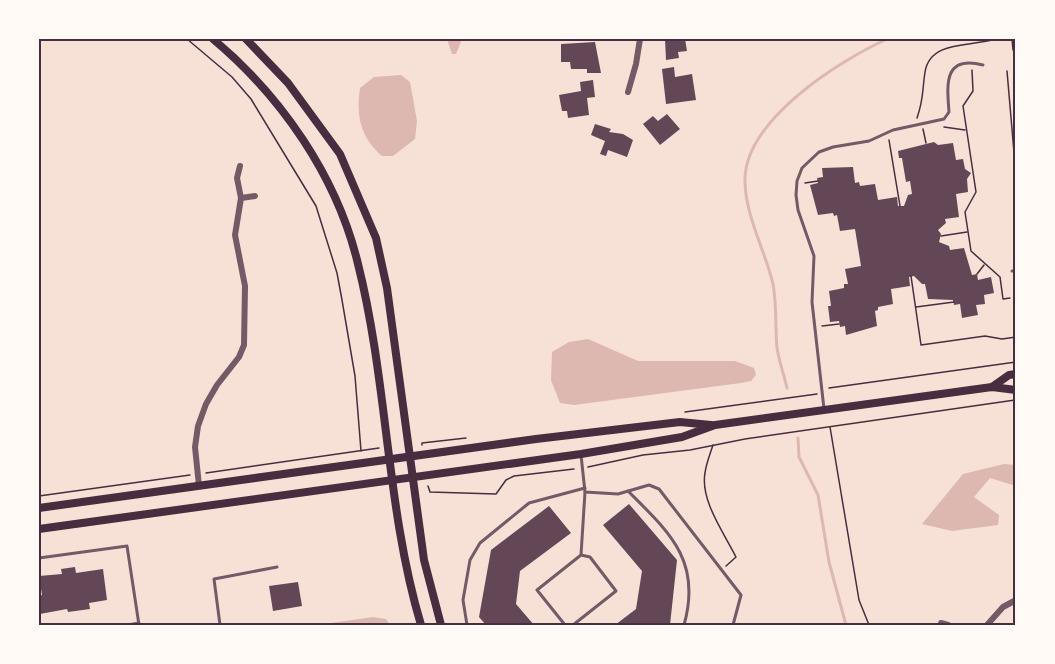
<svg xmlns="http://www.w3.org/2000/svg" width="1055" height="664" font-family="'DejaVu Sans',sans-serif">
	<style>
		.water { fill: #dcb8b0 }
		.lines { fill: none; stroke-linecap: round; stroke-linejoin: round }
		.stream { stroke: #dcb8b0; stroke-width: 3 }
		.building { fill: #644757 }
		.path { stroke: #4a2c40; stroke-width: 1.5 }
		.service { stroke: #755966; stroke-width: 3 }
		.minor { stroke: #755966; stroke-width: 6 }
		.secondary { stroke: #4a2c40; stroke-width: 8 }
		.neatline { fill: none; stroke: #4a2c40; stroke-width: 2 }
	</style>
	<rect width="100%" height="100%" fill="#f7e1d7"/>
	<g class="water">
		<path d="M447,39H462L456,54H452Z"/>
		<path d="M401,75L410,82L417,121L415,139L393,156H382C360,137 356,115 360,88L374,77Z"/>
		<path d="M588,339L638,361H735L754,368L756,375L751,381L741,383L574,405L560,403L551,380L552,352L569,342Z"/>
		<path d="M1004,464L1016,465V486L990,478L974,497L999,515L998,525L952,531L922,524L963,474Z"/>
		<path d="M373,617L386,619L390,625H317Z"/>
	</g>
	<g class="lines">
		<g class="stream">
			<path d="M787,388C784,375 779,361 777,348C775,327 777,305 773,284C765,250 746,218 745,182C743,121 839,61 887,39"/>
			<path d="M798,438L799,457L818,495L829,562L846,625"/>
		</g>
	</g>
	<g class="building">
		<path d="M665,39H685L687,51L678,52L679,58L666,60Z"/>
		<path d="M595,42L601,73H587V69H571L570,62H561V44Z"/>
		<path d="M674,67L675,77L692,74L696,100L666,104L662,69Z"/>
		<path d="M593,80L595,97L587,98L589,115L568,118L567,111H562L559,95L581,91L580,82Z"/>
		<path d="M667,114L680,129L660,145L643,124L653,116L658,121Z"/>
		<path d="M595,124L611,129L609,132L623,134L633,140L627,157L608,150L606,156L600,154L605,141L591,135Z"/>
		<path d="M934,142L938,145L953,143L956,160L963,159L965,169L971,173L967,179L968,192L956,194L959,217L945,219L946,223L938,230L941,234L939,242L949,246L950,250L964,248L972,275L977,274L978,280L991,277L994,293L984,295L985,304L976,305L978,315L962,318L960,304L954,305L953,300L928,299L925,284H922L914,276L909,277L910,286L891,289L893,304L878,307V310L875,311L877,326L846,335L845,326L840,327L839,321L830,322L828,306H831L829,291L844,288V284H848L845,269L861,266L855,229L840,231L837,215L834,216L833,213L818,215L810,185L818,183L817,178L823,177L822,168L853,167L855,183L859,182L860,186L875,184L878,200L897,197L898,206H904L908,195L912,194L910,181L906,182L902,158H899L898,151Z"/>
		<path d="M629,504L677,560L670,625H615L636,609L642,571L603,525Z"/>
		<path d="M549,506L571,533L520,571L516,604L534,625H486L479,617L491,550Z"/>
		<path d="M75,567L76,573L103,569L107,600L89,603L90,609L68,612L67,609L40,614L39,596L42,595L39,576L62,574L61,569Z"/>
		<path d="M298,582L302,606L273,611L269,586Z"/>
	</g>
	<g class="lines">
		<g class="path">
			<path d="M187,39L232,77L251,99L316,206L337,273L342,300L355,376L361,451"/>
			<path d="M1012,39L1013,50"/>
			<path d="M972,70L973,91L963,106L976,192L965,212L971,251L1000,277L1003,299L1010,298"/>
			<path d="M1007,71L1016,176"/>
			<path d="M917,118C924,98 922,91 925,72C930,40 971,47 995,39"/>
			<path d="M944,127L965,130"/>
			<path d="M923,129L926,143"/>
			<path d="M889,140L900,206"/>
			<path d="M805,183L818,181"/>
			<path d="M941,236L967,232"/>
			<path d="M977,274L984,265"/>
			<path d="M911,276L921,345L985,336L1002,339L1016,337"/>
			<path d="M916,307L954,302"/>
			<path d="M822,326L839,324"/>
			<path d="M829,388L1016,362"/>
			<path d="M685,412L817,394"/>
			<path d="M830,427L859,600L869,625"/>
			<path d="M422,445V443L466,438"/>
			<path d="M713,445C710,454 706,464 705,473C700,500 724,533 736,557L726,566"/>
			<path d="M588,467L643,455L690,450L745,439L1015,400"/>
			<path d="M206,473L379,448"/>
			<path d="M428,486L430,492L496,494L506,480L514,476L574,469"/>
			<path d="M39,496L190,475"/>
		</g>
		<g class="service">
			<path d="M1012,271H1016"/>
			<path d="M824,409L812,302L814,256L798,210L796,195L797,181L802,168L819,152L833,147L869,141L893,130L944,119L949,112C947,85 943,55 983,65"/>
			<path d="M581,455L585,492L618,494L649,485L659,489L741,595L733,625"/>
			<path d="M628,491C670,533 702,561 684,625"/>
			<path d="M39,558L127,546L139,625"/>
			<path d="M128,625L139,623"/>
			<path d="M220,625L214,579L277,567"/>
			<path d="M467,625L463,600L470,560L480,543L529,503L585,488"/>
			<path d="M565,625L537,590L581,555L585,492"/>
			<path d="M573,625L616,591L590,557L581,555"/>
		</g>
		<g class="minor">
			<path d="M1016,59V72"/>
			<path d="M628,92L636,64L640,39"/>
			<path d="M240,166L237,178L241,198"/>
			<path d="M199,486L195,447L198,426L206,404L217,385L239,357L244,345L245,286L235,235L241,198L255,196"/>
			<path d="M941,623L948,625"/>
			<path d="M987,625L1003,607L1016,600"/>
		</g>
		<g class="secondary">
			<path d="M213,39C281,96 337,176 358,264C388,383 386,508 421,625"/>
			<path d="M246,39L288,83L340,154L376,238L387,288L424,560L441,625"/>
			<path d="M992,387L1009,375L1016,374"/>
			<path d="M39,508L536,439L680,422L711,425"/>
			<path d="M39,529L581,454L682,437L715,425L992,387L1016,390"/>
		</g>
	</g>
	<rect width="1055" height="664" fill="none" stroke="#fffaf5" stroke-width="81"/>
	<rect x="40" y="40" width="974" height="584" class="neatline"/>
</svg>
